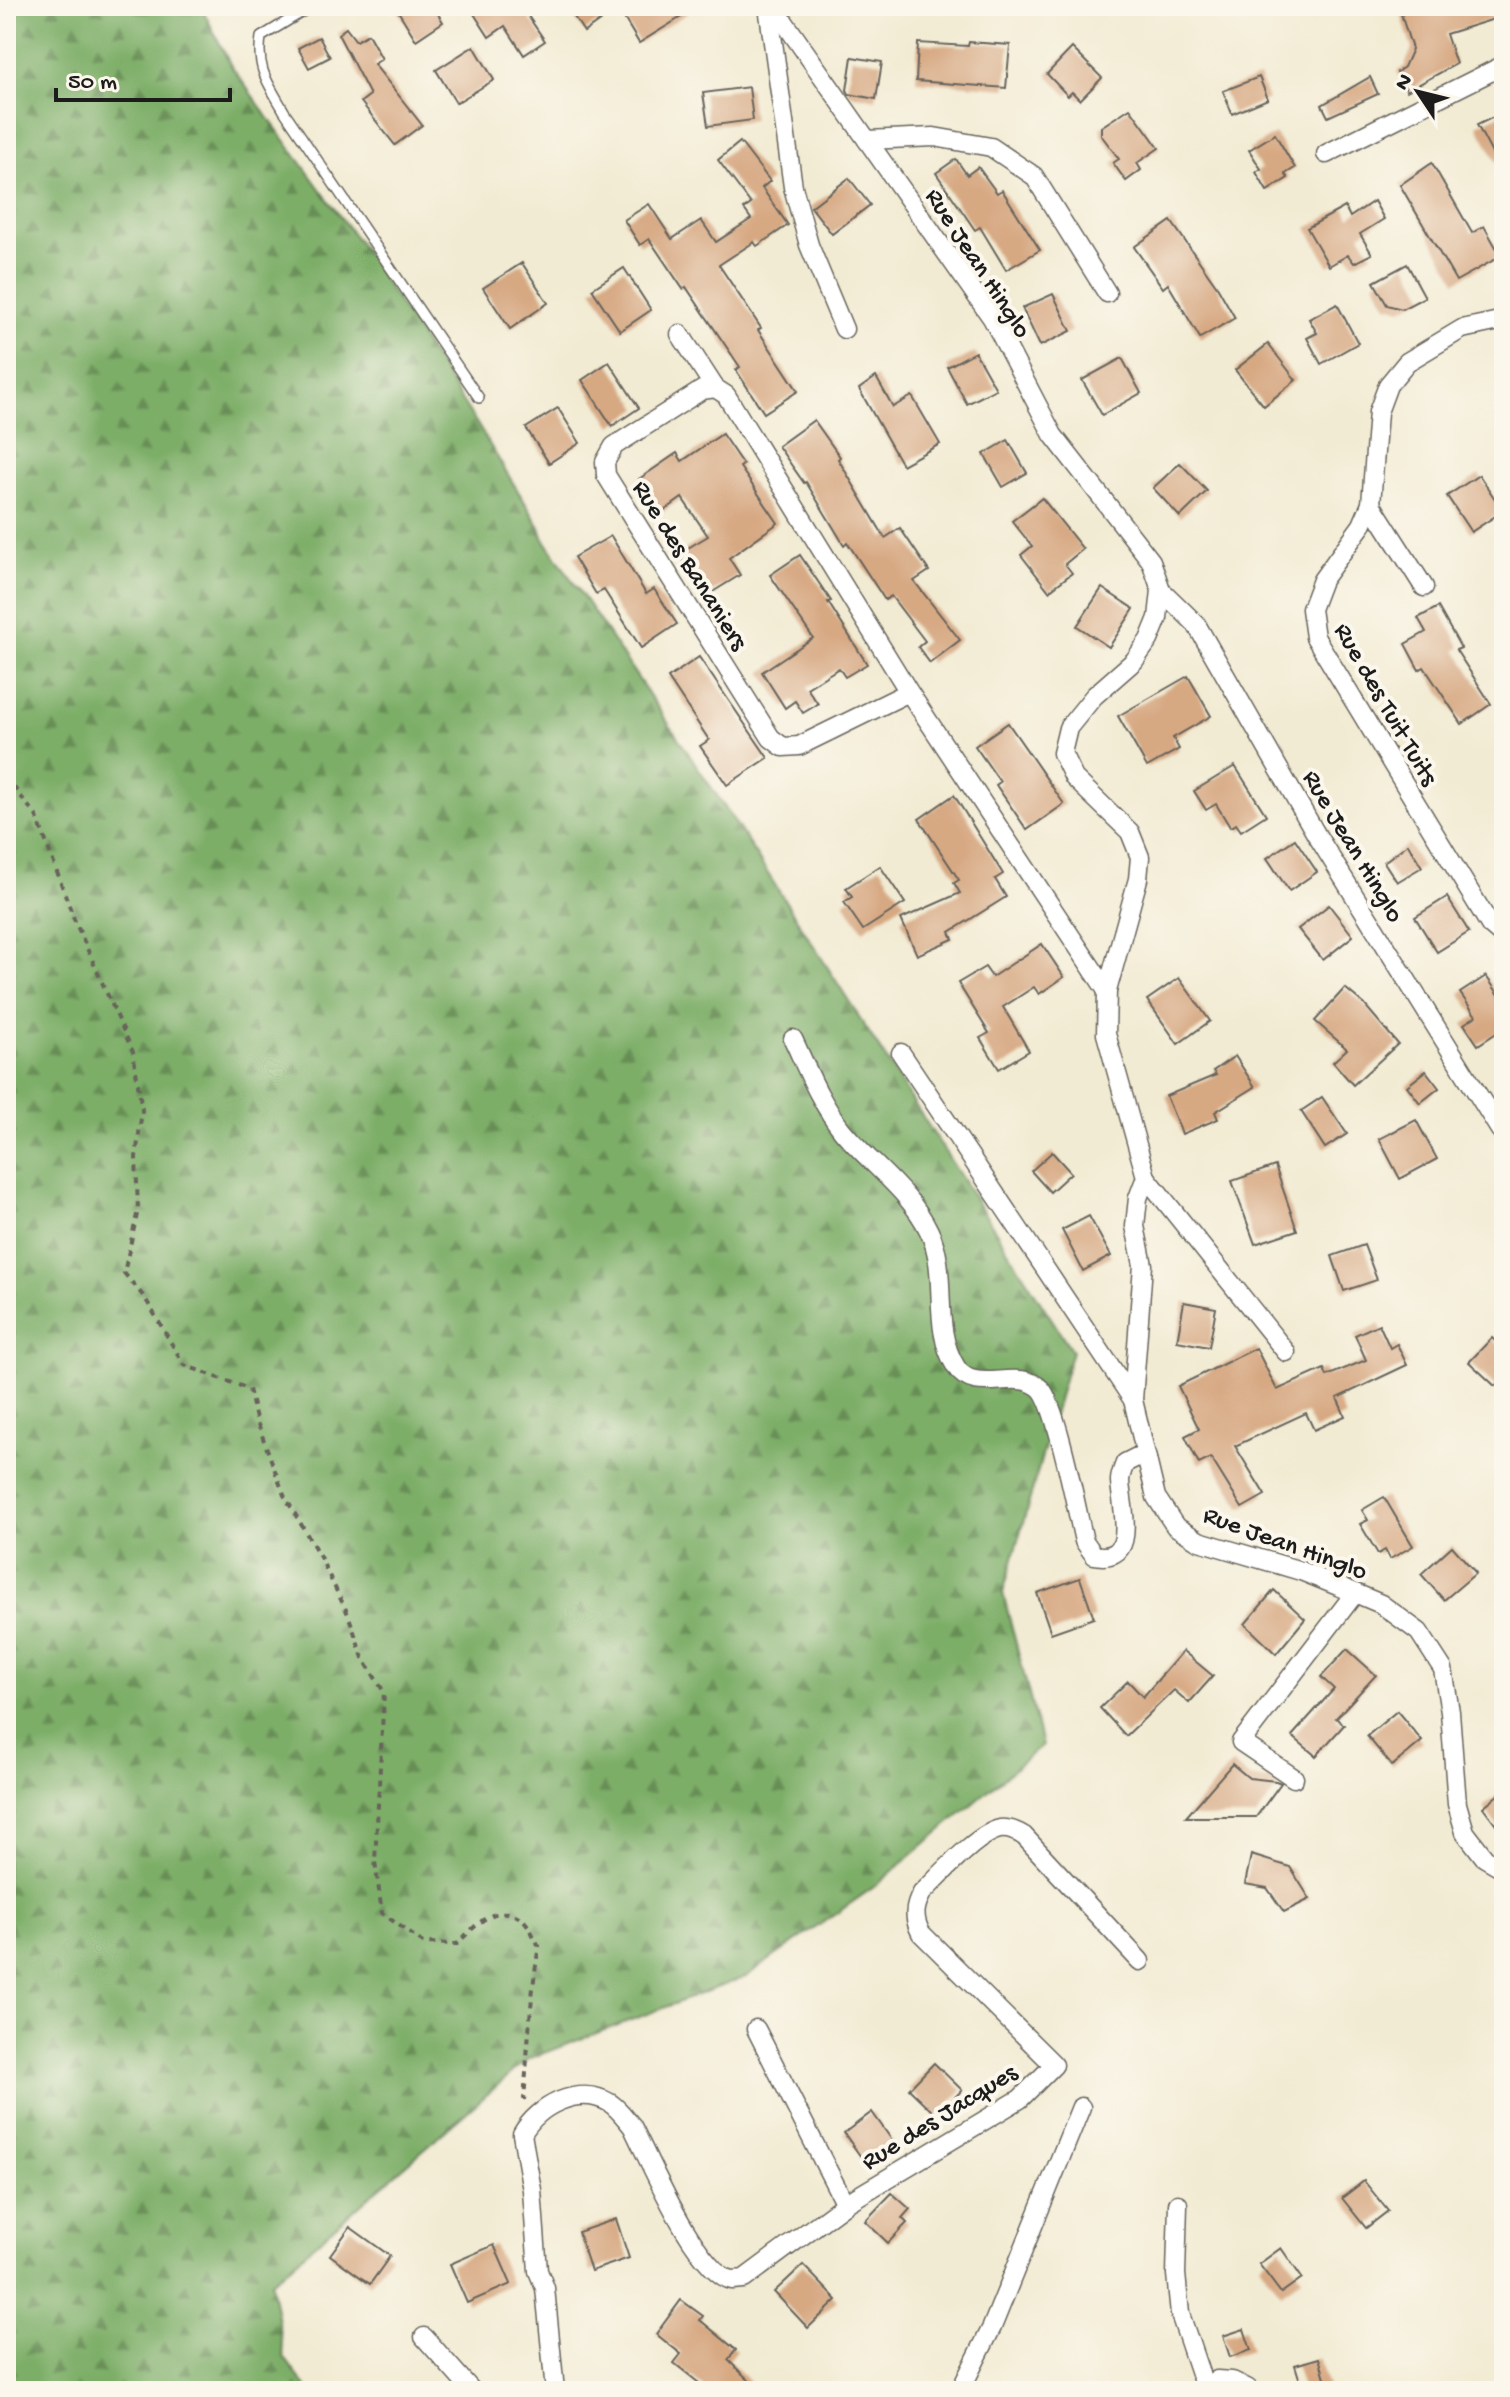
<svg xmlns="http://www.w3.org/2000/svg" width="1510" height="2397" font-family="'Gochi Hand',sans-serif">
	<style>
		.forest { fill: url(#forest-firs); stroke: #4c6542; stroke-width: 2 }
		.building { fill: #d7a983 }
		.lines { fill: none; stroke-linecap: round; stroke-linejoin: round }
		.service-casing { stroke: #67645c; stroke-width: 12 }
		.minor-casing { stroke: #67645c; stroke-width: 21 }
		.tertiary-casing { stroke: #67645c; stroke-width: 27 }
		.path { stroke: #67645c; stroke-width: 4; stroke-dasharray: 6 6; stroke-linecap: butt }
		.service { stroke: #fff; stroke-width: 9 }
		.minor { stroke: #fff; stroke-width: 18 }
		.tertiary { stroke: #fff; stroke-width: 24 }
		.labels { text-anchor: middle; stroke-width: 8; stroke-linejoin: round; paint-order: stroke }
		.street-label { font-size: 26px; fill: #1c1c1c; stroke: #fbf7ec }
	</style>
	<defs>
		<pattern id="forest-firs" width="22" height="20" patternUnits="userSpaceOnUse" patternTransform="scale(2)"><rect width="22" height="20" fill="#7dae68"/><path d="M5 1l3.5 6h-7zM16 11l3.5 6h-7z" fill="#668d55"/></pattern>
	</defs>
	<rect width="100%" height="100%" fill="#fbf7ec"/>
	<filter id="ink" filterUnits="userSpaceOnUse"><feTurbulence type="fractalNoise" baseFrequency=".0125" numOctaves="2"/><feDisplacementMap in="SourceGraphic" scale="16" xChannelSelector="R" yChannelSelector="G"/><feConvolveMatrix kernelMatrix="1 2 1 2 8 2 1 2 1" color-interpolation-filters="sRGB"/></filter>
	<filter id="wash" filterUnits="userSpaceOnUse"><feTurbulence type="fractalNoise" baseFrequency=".006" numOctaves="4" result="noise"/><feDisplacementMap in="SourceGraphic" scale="32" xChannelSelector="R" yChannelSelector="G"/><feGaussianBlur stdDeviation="1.8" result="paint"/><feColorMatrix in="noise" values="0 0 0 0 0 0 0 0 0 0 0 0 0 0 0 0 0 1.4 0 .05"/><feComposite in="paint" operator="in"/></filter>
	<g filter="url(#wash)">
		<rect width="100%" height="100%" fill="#f2ebd3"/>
		<path class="forest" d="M6,6H201L231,66L363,248L477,424L540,527L543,537L740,830L1072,1351L1003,1593L1042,1745L874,1887L745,1977L528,2059L271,2282L284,2357L309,2391H6Z"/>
		<g id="blocks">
			<g class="building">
				<path d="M395,6H433L443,22L416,40Z"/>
				<path d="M469,6H537L526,13L545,41L524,55L505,26L489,37Z"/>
				<path d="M567,6H699L639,43L618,8L584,32Z"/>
				<path d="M1424,6H1504V16L1446,34L1456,64L1407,91L1397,72L1404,67L1412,49L1401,14Z"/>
				<path d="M346,28L356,41L368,34L382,59L374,64L422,125L395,145L361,102L370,95L338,34Z"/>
				<path d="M319,37L330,57L309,68L298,48Z"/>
				<path d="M969,42L1010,45L1006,88L916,81L918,43L968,46Z"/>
				<path d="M474,46L494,80L456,103L436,70Z"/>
				<path d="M1072,48L1102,78L1080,100L1072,92L1068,96L1047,74Z"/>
				<path d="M852,57L882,62L876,99L849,94L847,90Z"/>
				<path d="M1259,77L1268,99L1232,114L1223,91Z"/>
				<path d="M1370,77L1378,94L1328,117L1322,105Z"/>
				<path d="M749,87L753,120L708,126L703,93Z"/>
				<path d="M1130,108L1159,148L1137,163L1141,170L1126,181L1113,163L1119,159L1101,135V127Z"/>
				<path d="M1504,112V176L1477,125Z"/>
				<path d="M1275,134L1295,168L1285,174L1288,178L1267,191L1256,172L1261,169L1249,150Z"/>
				<path d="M740,142L770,181L762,188L788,225L757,246L754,242L719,265L761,328L758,330L798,391L764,413L736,370L740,367L686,287L683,289L649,239L640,245L624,220L649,204L672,239L701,220L716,242L751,219L744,209L751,204L718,160Z"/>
				<path d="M956,159L967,175L978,167L997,193L1002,190L1040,250L1006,270L980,227L975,230L936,173Z"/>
				<path d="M1432,163L1472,233L1484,226L1501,256L1456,281L1400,185Z"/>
				<path d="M849,178L870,205L832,234L811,207Z"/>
				<path d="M1374,201L1384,219L1360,234L1372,254L1354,263L1348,255L1329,266L1307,228L1345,207L1350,217Z"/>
				<path d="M1171,221L1218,288L1235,318L1200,338L1168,284L1163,288L1134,247Z"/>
				<path d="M522,263L548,303L510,329L483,288Z"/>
				<path d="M1407,264L1425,297L1402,309L1387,305L1374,282Z"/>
				<path d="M624,268L651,310L620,331L592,289Z"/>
				<path d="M1053,294L1071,331L1040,346L1022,308Z"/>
				<path d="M1337,304L1358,343L1321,364L1307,338L1317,333L1309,319Z"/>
				<path d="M1268,344L1296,380L1264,406L1235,370Z"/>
				<path d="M975,352L996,389L967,404L947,367Z"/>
				<path d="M1122,358L1141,393L1102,415L1082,380Z"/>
				<path d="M609,362L639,408L612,426L582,380Z"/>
				<path d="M876,377L893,407L912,396L940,444L902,465L859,389Z"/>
				<path d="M558,408L580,443L549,463L526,428Z"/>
				<path d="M814,420L840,457L838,459L885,538L900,528L929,571L914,581L960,640L930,663L918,647L925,641L891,596L885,600L847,542L844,545L806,482L804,483L778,446Z"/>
				<path d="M722,434L743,465L740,467L778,523L729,558L740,575L706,596L678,554L708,536L682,498L661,513L639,479L677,453L682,461Z"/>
				<path d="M1008,440L1027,473L1003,487L984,454Z"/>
				<path d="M1180,463L1207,491L1180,517L1153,488Z"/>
				<path d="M1479,475L1503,511L1471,532L1447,496Z"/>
				<path d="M1042,498L1083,549L1065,564L1072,573L1049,591L1021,555L1032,546L1012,521Z"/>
				<path d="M611,536L646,594L654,589L677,624L641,648L604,590L596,594L574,557Z"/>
				<path d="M800,555L831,601L828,602L867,664L845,677L839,668L807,688L818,704L803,713L795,701L785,708L762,672L813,638L770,575Z"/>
				<path d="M1102,588L1134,609L1109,647L1077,626Z"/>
				<path d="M1438,607L1461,648L1456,650L1491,704L1462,724L1424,667L1419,670L1405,644L1426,632L1418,618Z"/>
				<path d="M699,657L768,758L727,785L700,746L709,740L668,678Z"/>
				<path d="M1188,676L1211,716L1173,738L1179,749L1147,767L1118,716Z"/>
				<path d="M1008,723L1064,804L1027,830L996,785L1000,782L975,746Z"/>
				<path d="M1235,766L1266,815L1241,831L1236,824L1230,827L1216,804L1206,810L1194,791Z"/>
				<path d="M954,795L1003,874L995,879L1006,897L950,932L953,939L917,955L901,919L960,893L954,883L959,880L919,819Z"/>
				<path d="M1295,839L1317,872L1289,891L1267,858Z"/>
				<path d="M1408,844L1422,867L1397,882L1384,862Z"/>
				<path d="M880,866L905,903L863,930L844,902L852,897L846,888Z"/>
				<path d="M1447,897L1469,932L1437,952L1415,917Z"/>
				<path d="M1329,905L1353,936L1323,960L1298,929Z"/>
				<path d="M1042,944L1064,977L1039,994L1034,987L1003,1007L1029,1051L999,1069L980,1038L989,1033L958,983L985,967L992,977Z"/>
				<path d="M1486,976L1504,1002V1028L1478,1045L1464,1024L1476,1016L1460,993Z"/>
				<path d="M1179,978L1210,1021L1178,1044L1147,1000Z"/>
				<path d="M1345,988L1364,1004L1398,1044L1353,1085L1333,1062L1347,1049L1315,1021Z"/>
				<path d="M1235,1056L1255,1087L1215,1112L1218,1119L1182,1134L1166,1096L1216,1075L1213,1071Z"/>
				<path d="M1426,1071L1439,1088L1420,1103L1407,1086Z"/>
				<path d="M1322,1097L1347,1134L1325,1148L1301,1111Z"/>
				<path d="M1416,1120L1437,1159L1400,1179L1379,1139Z"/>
				<path d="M1052,1152L1071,1173L1050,1192L1031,1171Z"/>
				<path d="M1275,1166L1297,1230L1255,1244L1232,1181Z"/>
				<path d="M1089,1216L1111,1256L1083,1271L1062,1230Z"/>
				<path d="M1364,1245L1377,1280L1344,1291L1332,1256Z"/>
				<path d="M1184,1302L1216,1308L1209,1347L1177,1341Z"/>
				<path d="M1379,1324L1390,1348L1397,1344L1407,1365L1337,1398L1345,1416L1314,1430L1306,1413L1235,1446L1265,1495L1242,1508L1211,1458L1199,1464L1185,1436L1199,1429L1178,1386L1256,1348L1277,1390L1324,1369L1327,1376L1366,1360L1355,1335Z"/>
				<path d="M1492,1338L1504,1349V1376L1495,1386L1469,1362Z"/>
				<path d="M1384,1497L1413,1546L1390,1559L1385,1550L1378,1554L1360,1524L1368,1520L1362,1510Z"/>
				<path d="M1452,1546L1476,1573L1444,1600L1421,1574Z"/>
				<path d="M1080,1578L1094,1618L1051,1633L1037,1593Z"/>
				<path d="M1274,1590L1305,1619L1276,1654L1245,1624Z"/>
				<path d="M1347,1649L1376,1675L1336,1718L1344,1725L1316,1756L1292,1736L1334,1689L1321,1677Z"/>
				<path d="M1183,1651L1213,1676L1189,1703L1174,1690L1126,1736L1100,1708L1128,1681L1143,1697Z"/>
				<path d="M1397,1711L1422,1741L1392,1766L1367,1736Z"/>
				<path d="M1232,1764L1249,1778L1276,1781L1281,1783L1256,1817H1186Z"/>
				<path d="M1504,1790V1835L1483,1807Z"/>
				<path d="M1251,1855L1290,1867L1310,1899L1284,1912L1267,1888L1245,1884Z"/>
				<path d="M934,2063L962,2090L937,2116L909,2089Z"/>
				<path d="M872,2112L894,2143L866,2164L844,2133Z"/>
				<path d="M1364,2181L1388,2211L1366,2228L1342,2198Z"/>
				<path d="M892,2193L910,2209L902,2218L907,2223L888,2243L865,2221Z"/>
				<path d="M616,2219L629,2258L591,2271L578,2232Z"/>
				<path d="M350,2227L390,2256L370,2284L330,2255Z"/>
				<path d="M494,2245L511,2284L467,2303L450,2264Z"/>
				<path d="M1281,2248L1302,2278L1281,2293L1259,2264Z"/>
				<path d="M803,2265L837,2300L808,2328L774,2292Z"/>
				<path d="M681,2300L703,2316L700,2320L736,2350L728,2360L760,2391H709L674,2363L681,2354L656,2334Z"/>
				<path d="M1244,2329L1251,2350L1230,2357L1223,2336Z"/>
				<path d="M1319,2358L1329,2391H1303L1295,2365Z"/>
			</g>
		</g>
	</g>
	<g filter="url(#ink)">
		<use href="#blocks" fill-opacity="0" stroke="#67645c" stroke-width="2"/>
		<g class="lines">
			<g class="service-casing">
				<path id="service" d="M312,6L261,37C256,70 269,84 284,111L479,398"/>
			</g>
			<g class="minor-casing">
				<g id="minor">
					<path d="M768,6L793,187L809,245L844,329"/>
					<path d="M773,6L992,318L1053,435L1151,561L1161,590L1158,618L1149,640L1134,661L1094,696L1068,728L1062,753L1074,778L1130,832L1140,857L1138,879L1107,991L1106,1034L1146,1177L1138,1198L1135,1226L1143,1265L1133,1400L1156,1497L1175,1526L1199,1541L1301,1571L1355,1593L1381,1604L1419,1632L1443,1669L1450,1712L1457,1804L1465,1832L1485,1858L1504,1869"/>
					<path d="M867,140L934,137L991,147L1034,176L1107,293"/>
					<path d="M1326,154L1504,65"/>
					<path d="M1504,320L1462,329L1407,362L1388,385L1378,412L1371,504L1362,525L1322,580L1311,609L1315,637L1490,925L1504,937"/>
					<path d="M680,334L715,388"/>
					<path d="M1371,504L1424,587"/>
					<path d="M1161,590L1196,624L1316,834L1500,1130"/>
					<path d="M909,692L799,746L783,747L771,738L606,475L605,462L614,446L702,390L715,388L726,395L909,692L1107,991"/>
					<path d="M793,1039C808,1071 820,1102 842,1130C870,1164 910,1191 929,1231C950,1274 930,1326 956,1367C975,1397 1018,1366 1041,1389C1057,1406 1077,1512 1084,1541L1094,1555C1140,1564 1121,1506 1120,1481C1120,1475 1123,1469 1125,1463L1137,1457L1147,1459"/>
					<path d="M901,1053L1133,1400"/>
					<path d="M1146,1177L1286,1352"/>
					<path d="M1294,1778L1241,1742L1355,1593"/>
					<path d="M756,2029L845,2204"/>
					<path d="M1178,2204L1176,2274L1180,2314L1206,2391"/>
					<path d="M424,2337L472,2391"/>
					<path d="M555,2391L545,2288L538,2271L532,2190L522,2134C538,2106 578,2084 610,2103C619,2109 625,2118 632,2126C649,2159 696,2272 732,2280C733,2280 743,2279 744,2279L845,2204L1020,2099L1054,2065L921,1933C913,1918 914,1907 922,1893C940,1876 976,1834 1000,1829C1009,1828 1016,1831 1024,1836L1140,1961"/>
					<path d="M960,2391L992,2327L1081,2107"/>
				</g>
			</g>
			<g class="tertiary-casing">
				<path id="tertiary" d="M1209,2391L1217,2383L1232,2384L1246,2391"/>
			</g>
			<path class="path" d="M6,777L37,817L74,919L133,1052L142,1110L136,1157L138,1210L124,1273L145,1298L184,1365L249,1389L256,1419L284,1495L319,1555L348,1614L363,1658L384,1692L375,1861L382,1913L423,1943L457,1944C473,1928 496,1900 522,1919C529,1924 534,1938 539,1946C530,1997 528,2049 524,2100"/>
			<use href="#service" class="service"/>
			<use href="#minor" class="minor"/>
			<use href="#tertiary" class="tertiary"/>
		</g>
	</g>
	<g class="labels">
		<g class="street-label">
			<text transform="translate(980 262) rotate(57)" y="9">Rue Jean Hinglo</text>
			<text transform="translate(692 564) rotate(58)" y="9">Rue des Bananiers</text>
			<text transform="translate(1388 703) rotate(60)" y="9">Rue des Tuit Tuits</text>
			<text transform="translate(1355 845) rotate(59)" y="9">Rue Jean Hinglo</text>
			<text transform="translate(1286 1541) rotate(20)" y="9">Rue Jean Hinglo</text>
			<text transform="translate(938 2115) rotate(-32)" y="9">Rue des Jacques</text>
		</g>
	</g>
	<rect width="1510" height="2397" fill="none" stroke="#fbf7ec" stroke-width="32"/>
	<g transform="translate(1418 92) rotate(305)" stroke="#fbf7ec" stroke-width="6" paint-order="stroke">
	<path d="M0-6L14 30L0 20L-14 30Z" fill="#1c1c1c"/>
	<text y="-12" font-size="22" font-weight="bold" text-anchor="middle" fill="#1c1c1c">N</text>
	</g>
	<path d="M56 88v12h174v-12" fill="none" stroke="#1c1c1c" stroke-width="4"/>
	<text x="68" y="88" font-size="24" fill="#1c1c1c" stroke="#fbf7ec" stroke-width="6" paint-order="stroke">50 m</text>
</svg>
